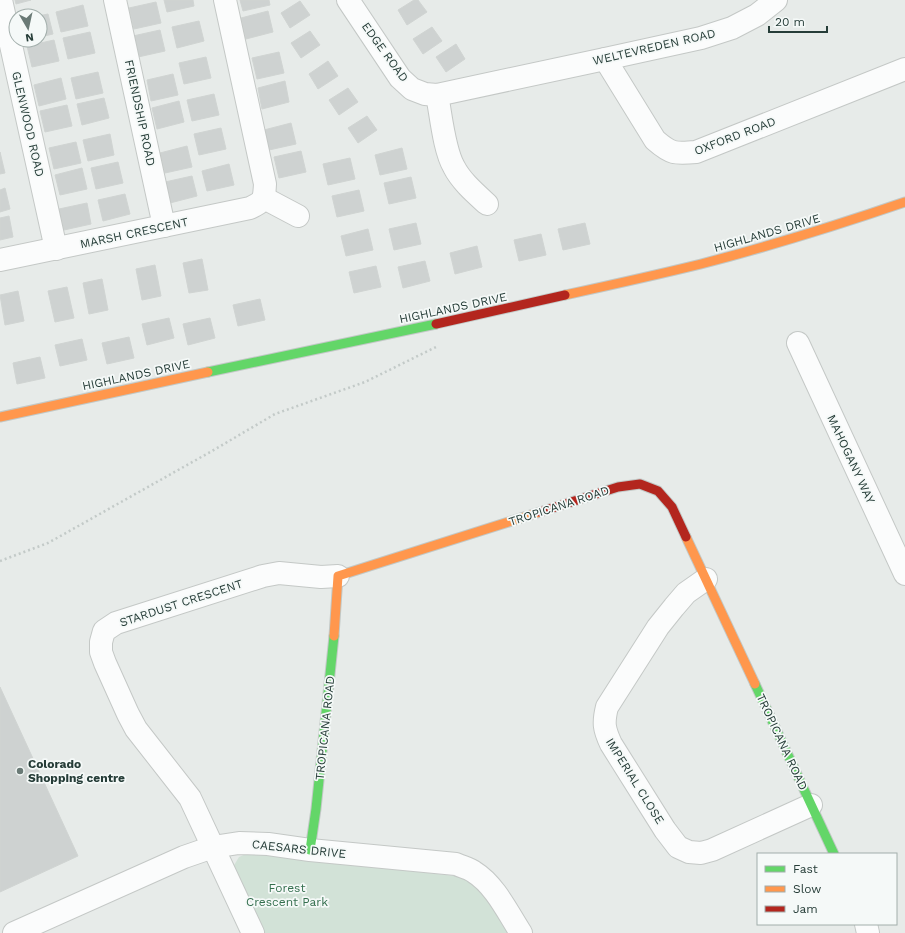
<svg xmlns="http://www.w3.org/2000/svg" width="905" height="933" font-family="'Work Sans',sans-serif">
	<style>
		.green { fill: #d2e2d7 }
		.building { fill: #ced2d1; stroke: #d0d4d2 }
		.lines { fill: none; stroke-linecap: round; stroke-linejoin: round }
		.street-casing { stroke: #c4c8c6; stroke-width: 24 }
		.fast-casing { stroke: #c2c8c6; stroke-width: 11 }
		.slow-casing { stroke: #c2c8c6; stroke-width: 11 }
		.jam-casing { stroke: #c2c8c6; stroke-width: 11 }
		.path { stroke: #c3cac8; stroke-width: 2.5; stroke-dasharray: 2 3; stroke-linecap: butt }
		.street { stroke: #fbfcfc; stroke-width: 22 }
		.fast { stroke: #63d668; stroke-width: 9 }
		.slow { stroke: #ff974d; stroke-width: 9 }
		.jam { stroke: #b3261e; stroke-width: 9 }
		.poi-dot { fill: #6a7a76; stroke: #f5f9f8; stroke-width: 1.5 }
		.labels { text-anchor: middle; stroke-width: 3.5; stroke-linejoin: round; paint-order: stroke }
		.street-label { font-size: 12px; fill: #263d38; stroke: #f5f9f8 }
		.poi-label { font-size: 12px; font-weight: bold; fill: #263d38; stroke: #f5f9f8; text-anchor: start }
		.park-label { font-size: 12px; fill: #346f4e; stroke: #f5f9f8 }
	</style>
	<rect width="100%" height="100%" fill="#e7ebe9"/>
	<path class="green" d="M248,853L464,877L480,888L509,933H261L233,867L239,857Z"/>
	<g class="building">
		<path d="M15,0H31L16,4Z"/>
		<path d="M164,0H193L194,6L167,12Z"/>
		<path d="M240,0H269L270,5L243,11Z"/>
		<path d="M414,0H418L427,12L407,25L398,10Z"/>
		<path d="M300,1L310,15L290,28L281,13Z"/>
		<path d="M156,2L161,23L134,29L129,8Z"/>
		<path d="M83,5L88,26L61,32L56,12Z"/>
		<path d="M268,11L273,32L246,39L241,18Z"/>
		<path d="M48,14L53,34L40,37V16H38Z"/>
		<path d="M199,21L204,41L177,48L172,27Z"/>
		<path d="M432,27L442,41L423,54L413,39Z"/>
		<path d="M160,30L165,51L138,57L133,36Z"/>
		<path d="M310,31L320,45L301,58L291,43Z"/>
		<path d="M90,32L95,53L68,59L63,38Z"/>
		<path d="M54,40L59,61L32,67L27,46Z"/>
		<path d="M456,44L465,59L446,72L436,57Z"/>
		<path d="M279,52L284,73L257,79L252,58Z"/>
		<path d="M206,57L211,78L184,84L179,63Z"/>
		<path d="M328,61L338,76L318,89L309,74Z"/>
		<path d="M98,72L103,93L76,99L71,78Z"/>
		<path d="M173,74L178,95L151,101L147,80Z"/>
		<path d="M61,78L66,99L39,106L34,85Z"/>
		<path d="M285,81L289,102L262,109L258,88Z"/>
		<path d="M348,88L358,102L339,115L329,100Z"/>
		<path d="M214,94L219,115L192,121L187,100Z"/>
		<path d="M104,98L109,118L82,125L77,104Z"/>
		<path d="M179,101L184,122L157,129L152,108Z"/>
		<path d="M67,105L72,126L45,132L40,111Z"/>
		<path d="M367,116L377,130L358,143L348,128Z"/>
		<path d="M291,123L296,144L269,150L264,130Z"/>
		<path d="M221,128L226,149L199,155L194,134Z"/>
		<path d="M110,134L114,155L88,161L83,140Z"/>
		<path d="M76,142L81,163L54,169L49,148Z"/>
		<path d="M187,146L192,167L165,173L160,153Z"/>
		<path d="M402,148L407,169L380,175L375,155Z"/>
		<path d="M301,151L306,172L279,178L274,157Z"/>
		<path d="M0,152L5,173L0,174Z"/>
		<path d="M350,158L355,179L328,185L323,164Z"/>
		<path d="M118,162L123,183L96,189L91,168Z"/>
		<path d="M229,164L234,185L207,191L202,171Z"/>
		<path d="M82,168L87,189L60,195L55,175Z"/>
		<path d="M192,176L197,196L170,203L165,182Z"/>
		<path d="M411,177L416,198L389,204L384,183Z"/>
		<path d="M5,188L10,209L0,212V190Z"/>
		<path d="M359,190L364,211L337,217L332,196Z"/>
		<path d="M125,194L130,214L103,221L98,200Z"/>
		<path d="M87,203L91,224L64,230L59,209Z"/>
		<path d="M9,216L13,237L0,240V218Z"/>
		<path d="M416,223L421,244L394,250L389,229Z"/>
		<path d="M585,223L590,244L563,250L558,229Z"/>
		<path d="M368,229L373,250L346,256L341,236Z"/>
		<path d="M541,234L546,255L519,261L514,240Z"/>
		<path d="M477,246L482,267L455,274L450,253Z"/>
		<path d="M202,259L208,290L189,293L183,263Z"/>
		<path d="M425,261L430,281L403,288L398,267Z"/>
		<path d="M155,265L161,296L142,300L136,269Z"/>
		<path d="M376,266L381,287L354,293L349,272Z"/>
		<path d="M102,279L108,310L89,314L83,283Z"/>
		<path d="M67,287L74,318L55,322L48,291Z"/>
		<path d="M18,291L24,321L5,325L0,295Z"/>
		<path d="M260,299L265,320L238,326L233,305Z"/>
		<path d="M169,318L174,338L147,345L142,324Z"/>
		<path d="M210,318L215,338L188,345L183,324Z"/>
		<path d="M129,337L134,358L107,364L102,343Z"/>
		<path d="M82,339L87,360L60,366L55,345Z"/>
		<path d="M40,357L45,378L17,384L13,363Z"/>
		<path d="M0,687L78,856L0,892Z"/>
	</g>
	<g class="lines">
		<g class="street-casing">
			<g id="street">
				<path d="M1,0L56,249"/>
				<path d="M115,0L164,226"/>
				<path d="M348,0L400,78L412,89L425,94L437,95L605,59L701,38L732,28L757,15L776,0"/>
				<path d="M605,59L655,140C671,154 675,154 696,152L905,69"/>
				<path d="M437,95C441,115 444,150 454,167C461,181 475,193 487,204"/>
				<path d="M264,198L298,216"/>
				<path d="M0,260L250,208C264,201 264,200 265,184L225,0"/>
				<path d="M798,343L905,574"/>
				<path d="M706,579L686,593L674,607L658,627L607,707C603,723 604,729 611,744L665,830L678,847L689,852L701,853L712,850L811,805"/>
				<path d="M866,924L868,933"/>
				<path d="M14,933L184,857L213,847L239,843L268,844L310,850L456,864C462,867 469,868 474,872C495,885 508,913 521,933"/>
				<path d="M253,933L190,798L136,729L128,714L105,663L101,652V642L104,631L116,623L263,576L279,573L321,577L338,576"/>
			</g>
		</g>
		<g class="fast-casing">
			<g id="fast">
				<path d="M208,372L436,324"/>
				<path d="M755,684L834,854"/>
				<path d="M310,850L316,809L334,636"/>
			</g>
		</g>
		<g class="slow-casing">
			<g id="slow">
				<path d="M565,295C611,285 656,275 701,264C770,246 838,225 905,202"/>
				<path d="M0,417L208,372"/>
				<path d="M686,537L755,684"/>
				<path d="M334,636L338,576L540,512"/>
			</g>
		</g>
		<g class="jam-casing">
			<g id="jam">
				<path d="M436,324L565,295"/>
				<path d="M540,512L618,487L640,484L658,491L672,507L686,537"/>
			</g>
		</g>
		<path class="path" d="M0,561L48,543L212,451L275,414L365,382L438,346"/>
		<use href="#street" class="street"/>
		<use href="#fast" class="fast"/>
		<use href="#slow" class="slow"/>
		<use href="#jam" class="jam"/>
	</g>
	<circle class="poi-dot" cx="20" cy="771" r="4"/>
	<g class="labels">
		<g class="street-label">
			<text transform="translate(654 47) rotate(-13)" y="4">WELTEVREDEN ROAD</text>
			<text transform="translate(385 52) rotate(54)" y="4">EDGE ROAD</text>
			<text transform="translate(140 113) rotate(78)" y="4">FRIENDSHIP ROAD</text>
			<text transform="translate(28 124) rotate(77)" y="4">GLENWOOD ROAD</text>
			<text transform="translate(735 136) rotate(-21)" y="4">OXFORD ROAD</text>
			<text transform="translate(134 233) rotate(-12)" y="4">MARSH CRESCENT</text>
			<text transform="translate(767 233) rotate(-16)" y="4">HIGHLANDS DRIVE</text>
			<text transform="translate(453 308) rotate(-12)" y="4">HIGHLANDS DRIVE</text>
			<text transform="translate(136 375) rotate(-12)" y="4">HIGHLANDS DRIVE</text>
			<text transform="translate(851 459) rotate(65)" y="4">MAHOGANY WAY</text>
			<text transform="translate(559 506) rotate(-18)" y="4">TROPICANA ROAD</text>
			<text transform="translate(181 603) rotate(-18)" y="4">STARDUST CRESCENT</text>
			<text transform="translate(325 728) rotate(-84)" y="4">TROPICANA ROAD</text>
			<text transform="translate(782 742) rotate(65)" y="4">TROPICANA ROAD</text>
			<text transform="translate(635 781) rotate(58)" y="4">IMPERIAL CLOSE</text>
			<text transform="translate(299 849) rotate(6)" y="4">CAESARS DRIVE</text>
		</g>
		<g class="poi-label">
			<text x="28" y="768">Colorado<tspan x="28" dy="14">Shopping centre</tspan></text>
		</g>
		<g class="park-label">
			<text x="287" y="892">Forest<tspan x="287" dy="14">Crescent Park</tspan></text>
		</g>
	</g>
	<rect x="757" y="853" width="140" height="72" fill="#f5f9f8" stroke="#a2aeab"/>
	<rect x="765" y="866" width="20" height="6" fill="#63d668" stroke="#a2aeab"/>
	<text x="793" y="873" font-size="12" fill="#263d38">Fast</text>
	<rect x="765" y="886" width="20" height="6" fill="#ff974d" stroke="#a2aeab"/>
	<text x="793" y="893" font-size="12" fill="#263d38">Slow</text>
	<rect x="765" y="906" width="20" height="6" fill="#b3261e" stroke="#a2aeab"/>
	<text x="793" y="913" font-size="12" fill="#263d38">Jam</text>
	<g transform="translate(28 28) rotate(171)"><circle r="19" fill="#f5f9f8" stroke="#a2aeab"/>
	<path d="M0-3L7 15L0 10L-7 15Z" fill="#6a7a76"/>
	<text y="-6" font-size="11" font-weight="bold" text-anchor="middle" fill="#263d38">N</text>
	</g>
	<path d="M769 26v6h58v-6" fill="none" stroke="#263d38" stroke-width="2"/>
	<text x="775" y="26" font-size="12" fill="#263d38" stroke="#f5f9f8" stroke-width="3" paint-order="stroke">20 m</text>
</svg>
